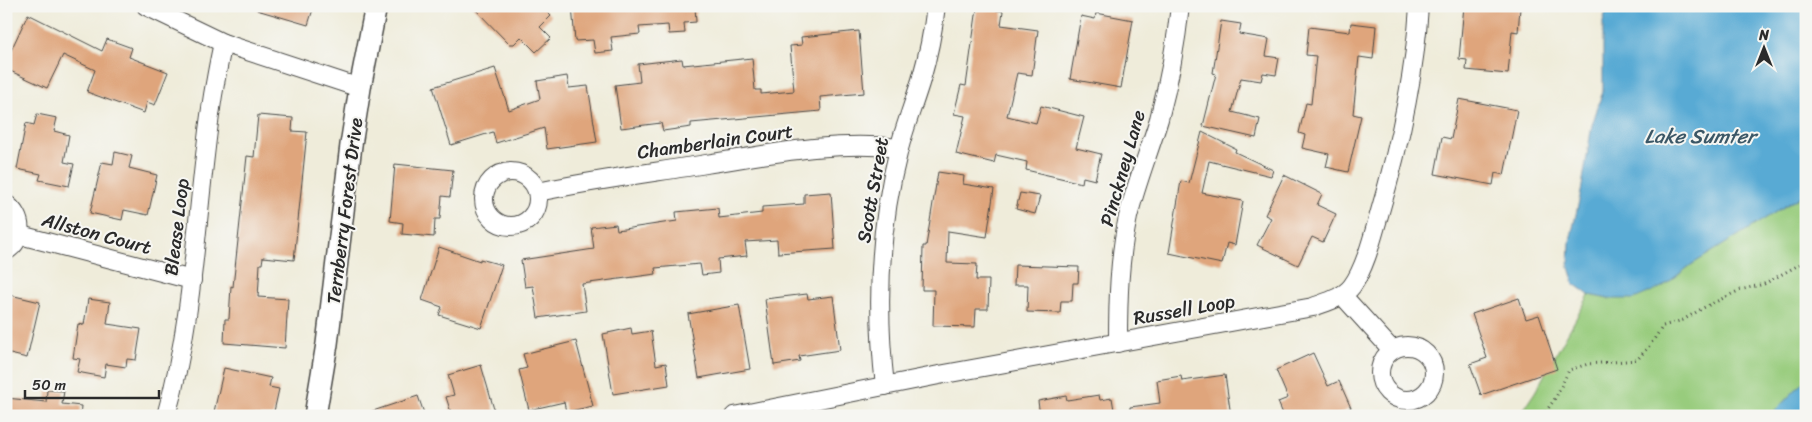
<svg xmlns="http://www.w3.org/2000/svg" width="1812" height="422" font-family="Sriracha,sans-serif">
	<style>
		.green { fill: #98cc7d; stroke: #627c54 }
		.water { fill: #59aad4; stroke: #426a80 }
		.building { fill: #dfa57c }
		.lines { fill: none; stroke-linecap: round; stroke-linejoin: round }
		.minor-casing { stroke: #484845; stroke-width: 20 }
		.tertiary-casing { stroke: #484845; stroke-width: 24 }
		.path { stroke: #484845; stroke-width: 3; stroke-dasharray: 1 4; stroke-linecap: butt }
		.minor { stroke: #fff; stroke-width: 18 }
		.tertiary { stroke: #fff; stroke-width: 21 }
		.labels { text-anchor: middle; stroke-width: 4; stroke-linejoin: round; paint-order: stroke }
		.street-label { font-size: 19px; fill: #2b2b2b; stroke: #f6f6f2 }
		.water-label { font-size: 20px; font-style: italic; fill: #3b5766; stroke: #f6f6f2 }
	</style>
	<rect width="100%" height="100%" fill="#f6f6f2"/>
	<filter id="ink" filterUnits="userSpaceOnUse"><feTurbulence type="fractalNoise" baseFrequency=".02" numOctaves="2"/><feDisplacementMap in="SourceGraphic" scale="10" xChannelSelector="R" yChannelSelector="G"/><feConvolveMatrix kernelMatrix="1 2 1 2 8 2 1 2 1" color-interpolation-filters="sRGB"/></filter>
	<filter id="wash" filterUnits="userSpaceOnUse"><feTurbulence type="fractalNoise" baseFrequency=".0096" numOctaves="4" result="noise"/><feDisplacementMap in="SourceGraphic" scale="20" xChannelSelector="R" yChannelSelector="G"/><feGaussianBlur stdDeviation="1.12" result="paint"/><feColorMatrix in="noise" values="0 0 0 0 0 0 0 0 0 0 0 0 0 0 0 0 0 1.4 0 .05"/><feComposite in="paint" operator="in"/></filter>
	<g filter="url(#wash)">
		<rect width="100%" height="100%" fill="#efecda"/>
		<path class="green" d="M1806,193V379L1770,416H1519L1535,392L1589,295L1609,299L1662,287L1691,265Z"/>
		<g class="water">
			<path d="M1608,6H1806V193L1691,265L1662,287L1634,299H1609L1589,295L1574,284L1569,267L1570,241L1581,192L1592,125L1603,91V22Z"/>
			<path d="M1806,379V416H1770Z"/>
		</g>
		<g id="blocks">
			<g class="building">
				<path d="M258,6H314L308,25L257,10Z"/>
				<path d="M472,6H541L551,16L540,27L551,38L536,52L521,37L514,44H509Z"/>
				<path d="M572,6H695L696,22L684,23L685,33L669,34L668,25L639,27L640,34L611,37L613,51L595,53L593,40L575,41Z"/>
				<path d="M1464,6L1520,8L1518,32L1512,31L1508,74L1466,70L1467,60L1459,59Z"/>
				<path d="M977,8L1003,11L1001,25L1038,30L1032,75L1017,73L1007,116L1036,123L1041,106L1084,117L1076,148L1101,154L1095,180L1083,177L1082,183L1026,170L1027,162L996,155L994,163L956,154L965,116L954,114L961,85L966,86Z"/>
				<path d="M1096,13L1133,20L1121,88L1070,79L1081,16L1095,19Z"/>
				<path d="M28,14L102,51L107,39L132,48L129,57L168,72L155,105L147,102L144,113L87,92L95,70L63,55L47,88L6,69V61Z"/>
				<path d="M1221,21L1241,24L1239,34L1269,39L1266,56L1279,58L1276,75L1263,73L1261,81L1241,78L1232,112L1260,119L1256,138L1203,126L1216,74L1213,73Z"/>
				<path d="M1351,23L1376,26L1373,59L1359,57L1353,114L1361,116L1348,172L1326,167L1329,154L1302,148L1305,135L1299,133L1306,103L1311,104L1316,56L1306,55L1309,27L1350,32Z"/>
				<path d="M859,31L864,93L820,97L821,111L691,123V127L663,131L661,123L621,128L615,85L640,82L638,64L682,59L683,65L752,58L755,90H761V94L794,91L790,46L802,45L801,37Z"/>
				<path d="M495,68L509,110L540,99L537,81L567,76L569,88L588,86L597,142L547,149L544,128L496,143L493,132L451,145L433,87Z"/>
				<path d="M1459,99L1517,110L1504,175L1495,173L1493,185L1435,174L1442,137L1451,139Z"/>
				<path d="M37,114L57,118L54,131L69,135L64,162L74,164L69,186L39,180L41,174L17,169L26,123L34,125Z"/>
				<path d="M258,115L293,118L292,131L307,132L294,260L263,257L262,264H260L258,297L288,299L285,348L224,343L225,319H229L231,286L233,287L247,156L254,157Z"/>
				<path d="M1202,132L1236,149L1235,152L1273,170L1271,176L1209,161L1202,193L1243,201L1235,245L1227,243L1222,264L1169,253L1181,181L1189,183Z"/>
				<path d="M115,152L132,156L129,168L157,175L148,215L124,210L122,220L90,213L102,162L113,164Z"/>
				<path d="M395,164L453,170L450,197L442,196L440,219H435L434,237L402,234L403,223L390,221Z"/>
				<path d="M938,172L964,176L963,184L994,189L987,237L948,231L947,263L977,264L976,280H989L988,309H976L975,327L933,326L934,290H922L923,246H926Z"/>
				<path d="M1284,175L1322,194L1317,205L1336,214L1323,242L1312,237L1298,265L1257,245L1271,218L1265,215Z"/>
				<path d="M831,192L835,249L778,253L777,240L745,242L747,256L718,259L719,273L702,275L700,264L655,268L656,274L582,284L586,311L538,318L533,286L525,287L521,260L594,249L591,227L616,224L617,230L677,221L676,212L718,208L719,218L762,213V207L804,204V194Z"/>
				<path d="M1020,193L1040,196L1035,214L1016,209Z"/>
				<path d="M439,247L480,261V259L502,265L481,328L439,315L442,307L422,300Z"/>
				<path d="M1015,265L1079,267L1078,283H1073L1072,301H1061L1060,313L1027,312L1028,285H1014Z"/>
				<path d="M6,294L40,302L27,358L6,353Z"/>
				<path d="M807,294L808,299L833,296L840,350L799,356L800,361L774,365L765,299Z"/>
				<path d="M1519,298L1526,319L1539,315L1557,369L1481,395L1470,364L1487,358L1472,314Z"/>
				<path d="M88,299L110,302L107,324L141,329L136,360L127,359L126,367L106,364L104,377L77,372L80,359L73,358L78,324L84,325Z"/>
				<path d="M739,305L750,369L699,378L688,314Z"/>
				<path d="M631,328L632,334L651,331L656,365L666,363L669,385L613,394L603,334Z"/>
				<path d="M576,341L593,406L566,412L564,402L529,410L519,370L527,368L523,354Z"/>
				<path d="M1313,353L1328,386L1339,381L1351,408L1334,416H1284L1278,402L1288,398L1276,370Z"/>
				<path d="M481,365L496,416H452L446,397L454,395L448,375Z"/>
				<path d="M224,368L271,378L269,387L279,389L273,416H213Z"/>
				<path d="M1225,375L1231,416H1130V407L1160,403L1157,380L1181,376L1182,381Z"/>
				<path d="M47,390L64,391L62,404L81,406L80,416H6V398L46,402Z"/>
				<path d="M1099,395L1100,400L1112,398L1115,416H1040L1038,401L1066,396L1067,400Z"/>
				<path d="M418,396L425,416H368L367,413Z"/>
			</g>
		</g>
	</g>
	<g filter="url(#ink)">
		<use href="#blocks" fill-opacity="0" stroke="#484845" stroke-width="1"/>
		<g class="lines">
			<g class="minor-casing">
				<g id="minor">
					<path d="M146,6L223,43L360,88"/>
					<circle cx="511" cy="199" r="27"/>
					<path d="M538,192C594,180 650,173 706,164C770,154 835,140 899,148"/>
					<path d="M6,204C23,216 25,240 6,251"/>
					<path d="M20,235L192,280"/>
					<path d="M1342,295L1392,350"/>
					<path d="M1118,343C1118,300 1119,259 1128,217C1136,184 1149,152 1159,119C1169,82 1176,44 1180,6"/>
					<circle cx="1407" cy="373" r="27"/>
					<path d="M885,386C876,307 879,226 899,149C905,126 914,103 921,80C928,56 933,31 936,6"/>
					<path d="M166,416C196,311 196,202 213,95C216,78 219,60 223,43"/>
					<path d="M734,416L939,375L1313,307C1326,302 1343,298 1352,286C1365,268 1373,236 1379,215C1399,147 1415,77 1419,6"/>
				</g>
			</g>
			<g class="tertiary-casing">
				<path id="tertiary" d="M315,416L327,344L351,145L360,88L376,6"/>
			</g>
			<path class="path" d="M1543,416L1556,397L1569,370L1588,364L1637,360L1650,345L1663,326L1683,320L1703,308L1740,290L1764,284L1806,261"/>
			<use href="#minor" class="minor"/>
			<use href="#tertiary" class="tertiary"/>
		</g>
	</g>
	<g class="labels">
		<g class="street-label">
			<text transform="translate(715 141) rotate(-8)" y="7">Chamberlain Court</text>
			<text transform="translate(1122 168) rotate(-74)" y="7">Pinckney Lane</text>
			<text transform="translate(872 190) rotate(-80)" y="7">Scott Street</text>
			<text transform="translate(344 211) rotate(-83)" y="7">Ternberry Forest Drive</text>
			<text transform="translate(176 227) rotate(-83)" y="7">Blease Loop</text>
			<text transform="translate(97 233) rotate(15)" y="7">Allston Court</text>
			<text transform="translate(1184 309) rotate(-10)" y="7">Russell Loop</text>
		</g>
		<g class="water-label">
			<text x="1700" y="143">Lake Sumter</text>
		</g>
	</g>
	<rect width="1812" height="422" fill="none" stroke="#f6f6f2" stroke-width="25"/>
	<g transform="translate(1764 48)" stroke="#f6f6f2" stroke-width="4" paint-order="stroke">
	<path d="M0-4L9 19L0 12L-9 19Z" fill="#2b2b2b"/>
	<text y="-8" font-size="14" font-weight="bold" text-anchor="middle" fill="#2b2b2b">N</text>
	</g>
	<path d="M25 390v8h134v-8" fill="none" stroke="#2b2b2b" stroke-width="2.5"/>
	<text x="32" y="390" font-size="15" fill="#2b2b2b" stroke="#f6f6f2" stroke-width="4" paint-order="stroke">50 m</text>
</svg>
